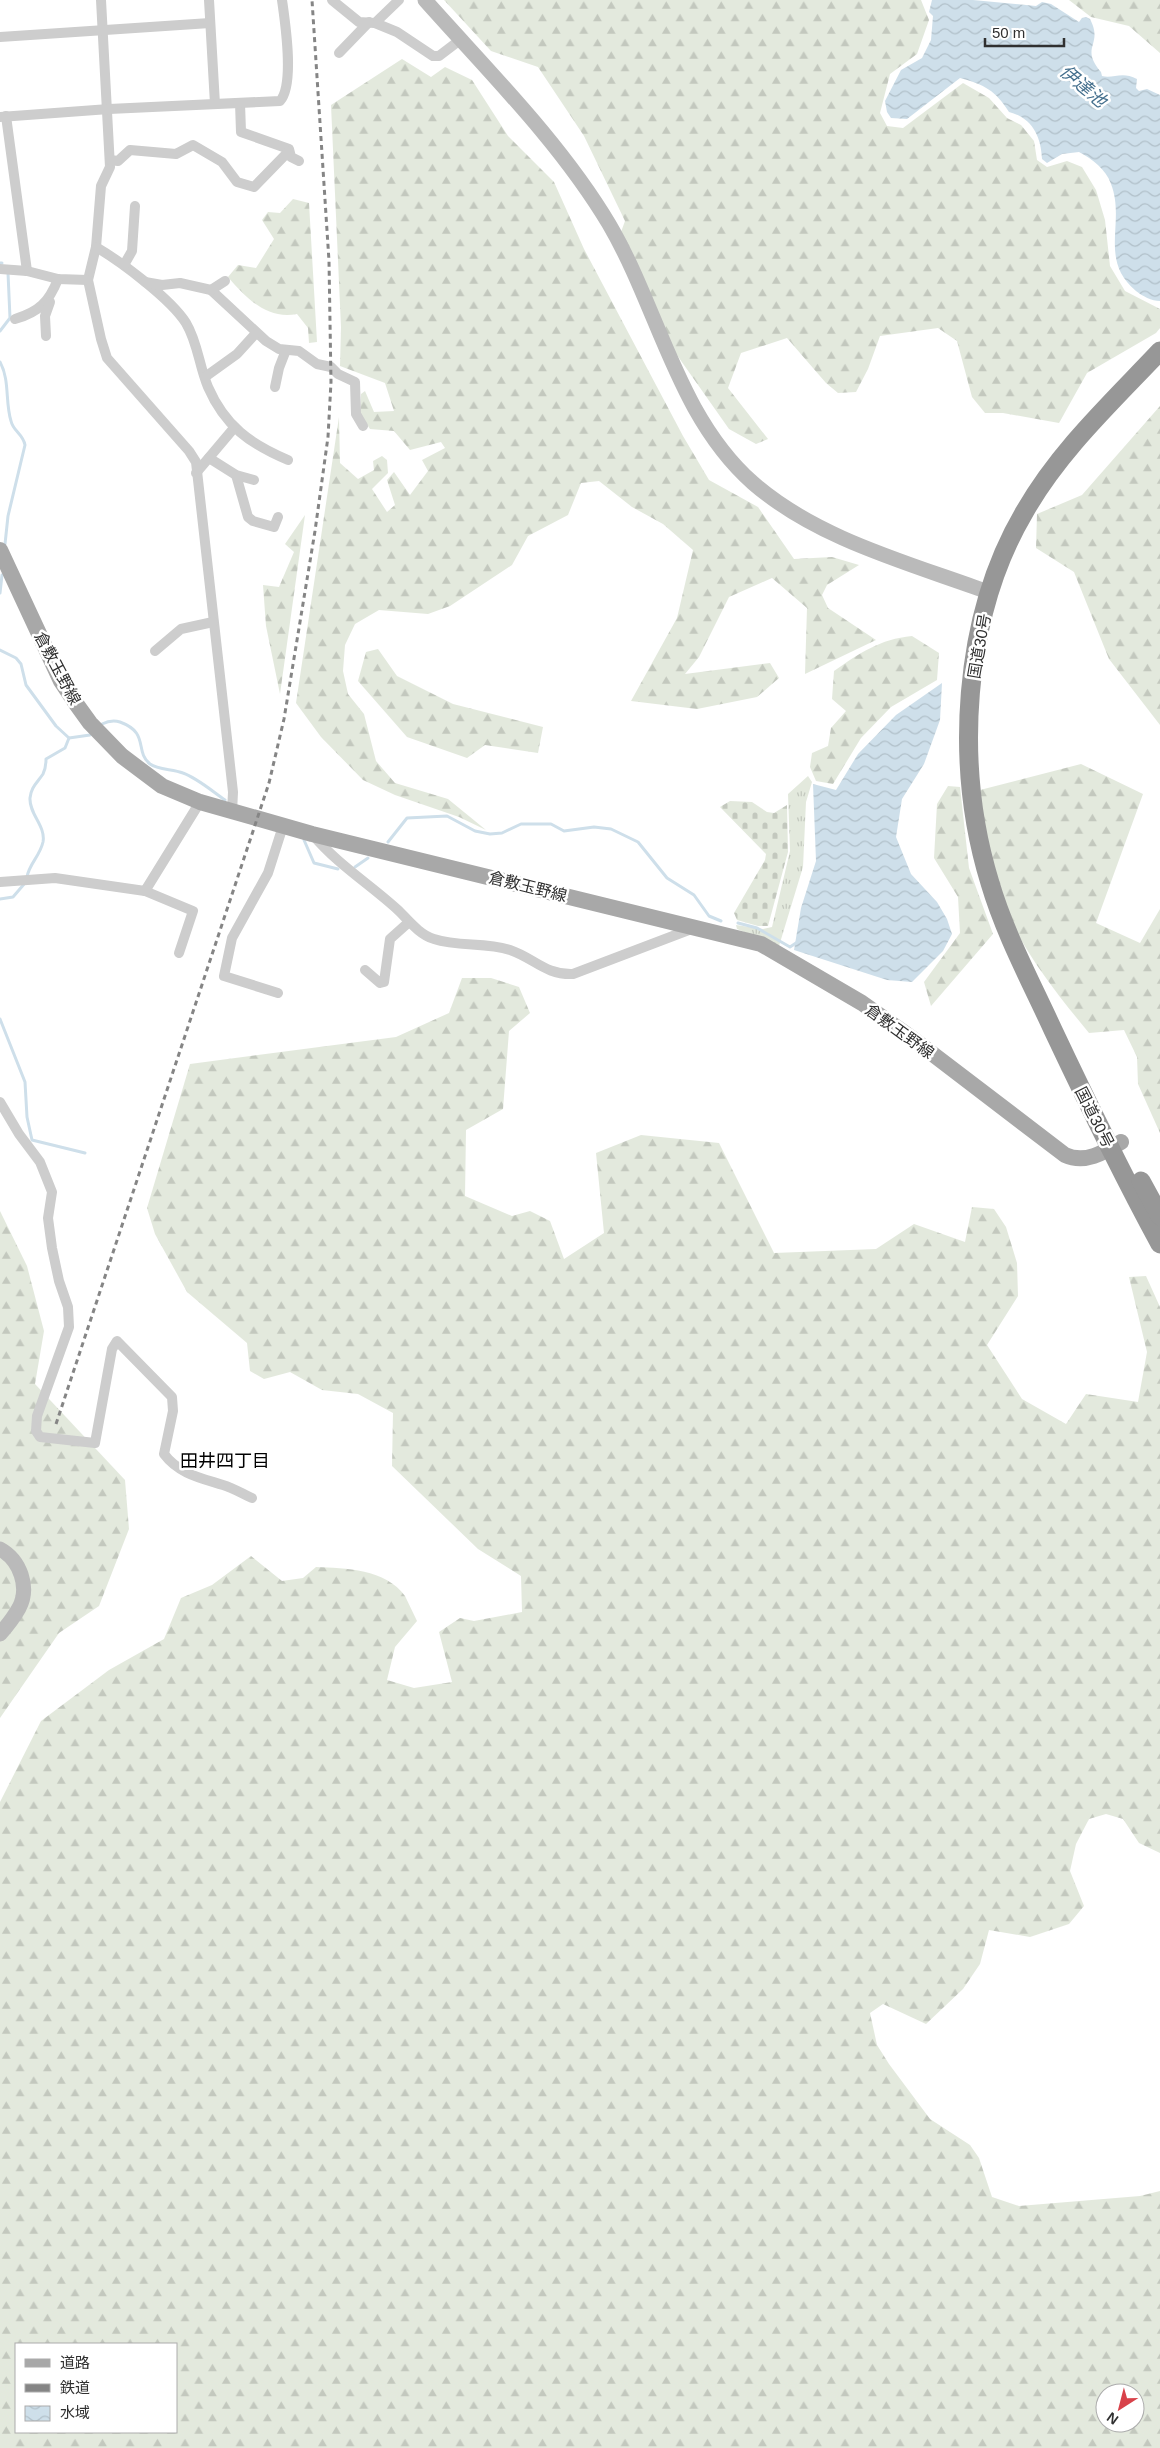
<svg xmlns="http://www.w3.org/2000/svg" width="1160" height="2448" font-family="Arial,'Noto Sans JP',sans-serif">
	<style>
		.grass { fill: url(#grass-tufts) }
		.forest { fill: url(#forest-firs); fill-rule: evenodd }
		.cemetery { fill: url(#cemetery-stones) }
		.water { fill: url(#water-waves) }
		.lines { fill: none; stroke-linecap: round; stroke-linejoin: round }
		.stream { stroke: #cedfea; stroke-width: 3 }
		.street { stroke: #cdcdcd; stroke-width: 10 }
		.secondary { stroke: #bababa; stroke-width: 15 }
		.primary { stroke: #a8a8a8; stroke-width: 16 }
		.highway { stroke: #979797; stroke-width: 19 }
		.rail { stroke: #858585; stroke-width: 3; stroke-dasharray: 5 4; stroke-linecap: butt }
		.labels { text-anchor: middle; stroke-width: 5; stroke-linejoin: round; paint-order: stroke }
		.street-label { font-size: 16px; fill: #303030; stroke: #fff }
		.water-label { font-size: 18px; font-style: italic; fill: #446f8d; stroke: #fff }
		.neighbourhood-label { font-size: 18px; fill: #000; stroke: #fff }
	</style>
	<defs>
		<pattern id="grass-tufts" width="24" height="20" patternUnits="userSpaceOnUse" patternTransform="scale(1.25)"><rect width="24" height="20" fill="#e3e9dd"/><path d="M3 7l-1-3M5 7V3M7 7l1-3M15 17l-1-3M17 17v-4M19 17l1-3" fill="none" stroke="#c3c8be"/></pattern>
		<pattern id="forest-firs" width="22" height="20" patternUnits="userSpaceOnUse" patternTransform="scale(1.25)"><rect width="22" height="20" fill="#e3e9dd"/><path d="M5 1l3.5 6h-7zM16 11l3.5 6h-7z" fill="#c3c8be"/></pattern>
		<pattern id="cemetery-stones" width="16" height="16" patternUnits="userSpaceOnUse" patternTransform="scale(1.25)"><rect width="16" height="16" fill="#e3e9dd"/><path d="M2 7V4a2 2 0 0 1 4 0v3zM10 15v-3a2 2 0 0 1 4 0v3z" fill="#c3c8be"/></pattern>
		<pattern id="water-waves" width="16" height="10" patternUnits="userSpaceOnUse" patternTransform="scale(1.25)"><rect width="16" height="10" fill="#cedfea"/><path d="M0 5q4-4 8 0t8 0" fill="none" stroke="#b1c0c9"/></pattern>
	</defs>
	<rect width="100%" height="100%" fill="#fff"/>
	<path class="grass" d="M808,776L812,782L806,802L803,867L779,946L737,929L736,925L763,929L772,927L790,851L788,794Z"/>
	<g class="forest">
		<path d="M444,0H921L929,20L917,54L890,74L880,113L887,126L903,128L963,83L989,98L1007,118L1021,125L1034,141L1037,160L1047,167L1067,161L1082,167L1096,190L1105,220L1110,266L1125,291L1160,309V328L1156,333L1087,373L1059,423L1003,413H985L972,397L957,341L938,328L880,336L868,369L856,392L838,393L826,383L787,338L741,353L728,388L768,439L756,444L729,429L672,348L621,232L625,221L584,136L538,67L491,51Z"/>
		<path d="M1069,0H1160V53L1129,26L1091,17Z"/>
		<path d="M402,59L431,77L445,67L472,80L508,136L554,182L584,249L683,436L709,480L758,507L794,559L832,557L859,565L827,585L822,595L828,608L876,640L805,674L807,608L772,578L729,597L699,657L685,674L770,663L779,678L757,697L697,709L631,701L677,618L693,550L663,524L632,507L599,481L581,483L568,515L528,536L512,565L450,606L428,614L379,610L355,624L345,645L343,671L348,694L364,714L376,761L395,783L448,799L486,830L459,817L395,795L363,780L321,737L296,703L339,417L340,463L358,479L374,470L373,461L382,456L387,460L388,473L372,489L387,512L395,505L387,480L394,472L410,495L428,471L422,460L445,448L441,442L410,450L394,431L370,429L360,414L361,394L365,391L374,412L394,411L385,383L340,366L341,327L331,105Z"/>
		<path d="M293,199L309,203L317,342L309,343L308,328L297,314C267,320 246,298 228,277L238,265L256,268L274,239L262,220L268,212L280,213Z"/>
		<path d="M1160,406V725L1109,659L1074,572L1036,548L1037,514L1082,495Z"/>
		<path d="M305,515L280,694L266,626L263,585L279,587L294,552L285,544Z"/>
		<path d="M912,636L939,653L937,680L891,707L861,738L833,784L816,781L810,767L812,753L828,746L831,728L846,711L832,699L834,671C860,653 880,639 912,636Z"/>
		<path d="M378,649L397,676L453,704L543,727L538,753L485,745L467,758L407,737L358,681L366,652Z"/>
		<path d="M1081,764L1143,794L1096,923L1140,943L1160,909V1133L1138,1084L1137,1057L1124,1030L1089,1033C1057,994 1026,955 1005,909C988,872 985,830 980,790Z"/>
		<path d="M948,786L960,787L969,868L993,934L931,1006L924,982L960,933L958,897L934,858L937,804Z"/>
		<path d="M462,978H491L519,987L530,1013L509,1031L503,1109L466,1130L465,1196L512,1216L530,1211L550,1221L564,1259L604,1233L596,1153L641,1135L719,1143L774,1253L876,1249L914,1224L965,1242L972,1207L994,1209L1006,1227L1017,1263L1018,1296L987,1345L1022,1399L1066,1424L1086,1394L1138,1402L1147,1352L1129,1277L1146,1276L1160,1307V1853L1139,1843L1123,1819L1106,1814L1089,1819L1076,1844L1070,1871L1084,1906L1069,1924L1030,1937L989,1930L980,1964L963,1989L926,2024L883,2004L870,2013L877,2045L889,2064L930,2119L970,2145L979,2158L992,2197L1019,2206L1140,2196L1160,2191V2448H0V1802L41,1721L109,1670L164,1639L181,1598L212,1585L251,1556L282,1581L303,1578L316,1567C345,1568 386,1569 405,1596C409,1604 413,1613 417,1621L395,1647L387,1680L414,1688L452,1682L439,1632L460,1618L474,1621L522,1612L521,1576L478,1549L392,1466L393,1413L358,1394L322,1390L290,1372L264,1379L250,1371L247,1343L187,1292L155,1234L147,1208L190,1064L396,1037L449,1013ZM16,2344H176V2432H16ZM1105,2393H1135V2423H1105Z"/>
		<path d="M0,1211L27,1266L44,1331L35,1384L125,1480L129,1529L99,1606L59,1633L0,1718Z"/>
	</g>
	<path class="cemetery" d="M730,801L752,802L767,812L774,813L787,805L788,852L768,926H758L737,920L734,913L765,860L766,854L720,807Z"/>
	<g class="water">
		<path d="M932,0H973L1036,6L1042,2L1051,4L1079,22L1082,18L1086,17L1090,19C1104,46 1079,46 1101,72L1102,76C1113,79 1122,71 1137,79L1136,88L1139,91L1147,89L1160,95V301C1152,301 1142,296 1136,291C1098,259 1126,223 1111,184C1106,169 1092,159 1079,152L1062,154L1047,163L1042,159C1041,136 1032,118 1009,112C995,90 985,85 960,78L907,119L891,118L887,112L885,101L901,70L922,58L931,40L933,16L929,12Z"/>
		<path d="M942,683L940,720L924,764L902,799L896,837L911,874L937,902L947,919L952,934L943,951L912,982L887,980L794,950L801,908L816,861L813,784L836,790L858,754L896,715Z"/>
	</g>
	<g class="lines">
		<g class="stream">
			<path d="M0,263H2"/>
			<path d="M0,331L10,318L8,273"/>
			<path d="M0,362C10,380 5,402 11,421C13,431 23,434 25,445L8,516L5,544"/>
			<path d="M0,593L2,575"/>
			<path d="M0,650L16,658L21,664L26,685L56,726L69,738L65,748L46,759C46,764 45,770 43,774C37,783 31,787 30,798C29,814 46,826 43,842C40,856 29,864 27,877"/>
			<path d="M102,724C108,721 114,720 120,722C150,733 134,751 150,764C158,770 173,769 183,773C197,778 212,791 225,800"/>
			<path d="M69,738L90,735"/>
			<path d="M304,840L314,863L338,869"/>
			<path d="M388,842L407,818L447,816L475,831L490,834L502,833L521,824H551L564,831L594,827L611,829L638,842L667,878L694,895L709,916L721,921"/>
			<path d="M355,867L368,858"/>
			<path d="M0,899L13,897L25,883"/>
			<path d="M738,923L757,928L790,947L799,941"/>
			<path d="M0,1019L25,1082L27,1117L32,1140L85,1153"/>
		</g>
		<g class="street">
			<path d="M101,0L110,167L101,186L96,247L88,280L101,339L107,358L189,451L196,462L233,792L232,812"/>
			<path d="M209,0L215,104"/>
			<path d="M332,0L359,22L375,23L397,32L433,56H439L460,40"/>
			<path d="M375,23L399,0"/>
			<path d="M0,37L210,23"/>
			<path d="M339,53L369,22"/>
			<path d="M240,103L241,132L289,149L291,157L299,161"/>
			<path d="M6,116L27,271"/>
			<path d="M0,117L109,109L280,101C295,84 285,22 282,0"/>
			<path d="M110,160L118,161L130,150L176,154L193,145L222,162L237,182L254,187L289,151"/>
			<path d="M96,247C120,261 171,299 186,323C198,343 199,366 208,387C225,426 250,444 288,460"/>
			<path d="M124,265L132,251L135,206"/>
			<path d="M0,269L27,271L58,279L88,280"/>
			<path d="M145,282L162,285L180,283L211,290L266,341L279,349L299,351L317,364L331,367L338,374L355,382L356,414L363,426"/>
			<path d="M211,290L225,281"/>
			<path d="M15,319C39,312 49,302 58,279"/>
			<path d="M46,336L45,316L50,302"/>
			<path d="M205,377L237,354L256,333"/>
			<path d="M275,387L279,368L286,350"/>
			<path d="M209,458L236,475L254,480"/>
			<path d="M196,473L234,428"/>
			<path d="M236,475L248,517L253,521L274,527L278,517"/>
			<path d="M155,651L181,629L213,622"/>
			<path d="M313,835C338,865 371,885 399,911C409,921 420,935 434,939C458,947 486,942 510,950C534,958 545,975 573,974L694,928"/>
			<path d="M0,882L55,878L145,891L200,802"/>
			<path d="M145,891L193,911L179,953"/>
			<path d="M365,970L380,983L384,982L390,939L409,922"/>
			<path d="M278,993L224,976L232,938L268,873L283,826"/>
			<path d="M0,1102L19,1134L40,1162L52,1192L48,1218L52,1248L59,1281L68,1307L69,1327L37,1416L36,1431L40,1437L95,1443L112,1349L117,1341L172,1397L173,1411L164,1454C179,1474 201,1478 223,1485C233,1488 243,1494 252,1498"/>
		</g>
		<g class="secondary">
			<path d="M425,0C488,71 560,142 609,224C659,309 677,416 753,483C817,539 909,563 988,592"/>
			<path d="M0,1549C20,1560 30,1587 19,1608C14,1617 7,1626 0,1634"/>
		</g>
		<path class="primary" d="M0,550L61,681L77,705L90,723L122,756L162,786L200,802L312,834L761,944L862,1003L913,1039L1065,1155C1085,1164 1103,1153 1121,1142"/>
		<g class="highway">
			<path d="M1160,351C1112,402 1060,450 1025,511C962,617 954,766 990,883C1005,934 1031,982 1053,1030C1087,1102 1122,1174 1160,1244"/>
			<path d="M1141,1181L1160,1216"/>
		</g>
		<path class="rail" d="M56,1424L269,783L284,719L315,531L328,437L331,382L329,261L312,0"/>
	</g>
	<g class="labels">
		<g class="street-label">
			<text transform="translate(979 646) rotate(-80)" y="6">国道30号</text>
			<text transform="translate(58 668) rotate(62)" y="6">倉敷玉野線</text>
			<text transform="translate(528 886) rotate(14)" y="6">倉敷玉野線</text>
			<text transform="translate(900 1031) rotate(36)" y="6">倉敷玉野線</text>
			<text transform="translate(1095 1117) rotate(63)" y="6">国道30号</text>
		</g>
		<g class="water-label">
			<text transform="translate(1083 86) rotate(40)" y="6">伊達池</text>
		</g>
		<g class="neighbourhood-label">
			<text x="225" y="1467">田井四丁目</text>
		</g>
	</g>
	<rect x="15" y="2343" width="162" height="90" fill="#ffffff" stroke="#acacac"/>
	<rect x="25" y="2359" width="25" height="8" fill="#a8a8a8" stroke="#acacac"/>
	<text x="60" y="2368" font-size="15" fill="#303030">道路</text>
	<rect x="25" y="2384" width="25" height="8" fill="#858585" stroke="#acacac"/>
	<text x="60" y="2393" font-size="15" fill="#303030">鉄道</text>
	<rect x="25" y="2406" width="25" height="15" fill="url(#water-waves)" stroke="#acacac"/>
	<text x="60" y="2418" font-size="15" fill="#303030">水域</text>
	<g transform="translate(1120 2408) rotate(216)"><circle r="24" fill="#ffffff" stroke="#acacac"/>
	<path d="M0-4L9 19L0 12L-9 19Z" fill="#d8424a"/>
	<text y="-8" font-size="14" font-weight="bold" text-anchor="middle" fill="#303030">N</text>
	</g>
	<path d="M985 38v8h79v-8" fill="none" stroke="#303030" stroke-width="2.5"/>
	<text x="992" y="38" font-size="15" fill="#303030" stroke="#ffffff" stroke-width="4" paint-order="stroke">50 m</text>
</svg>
